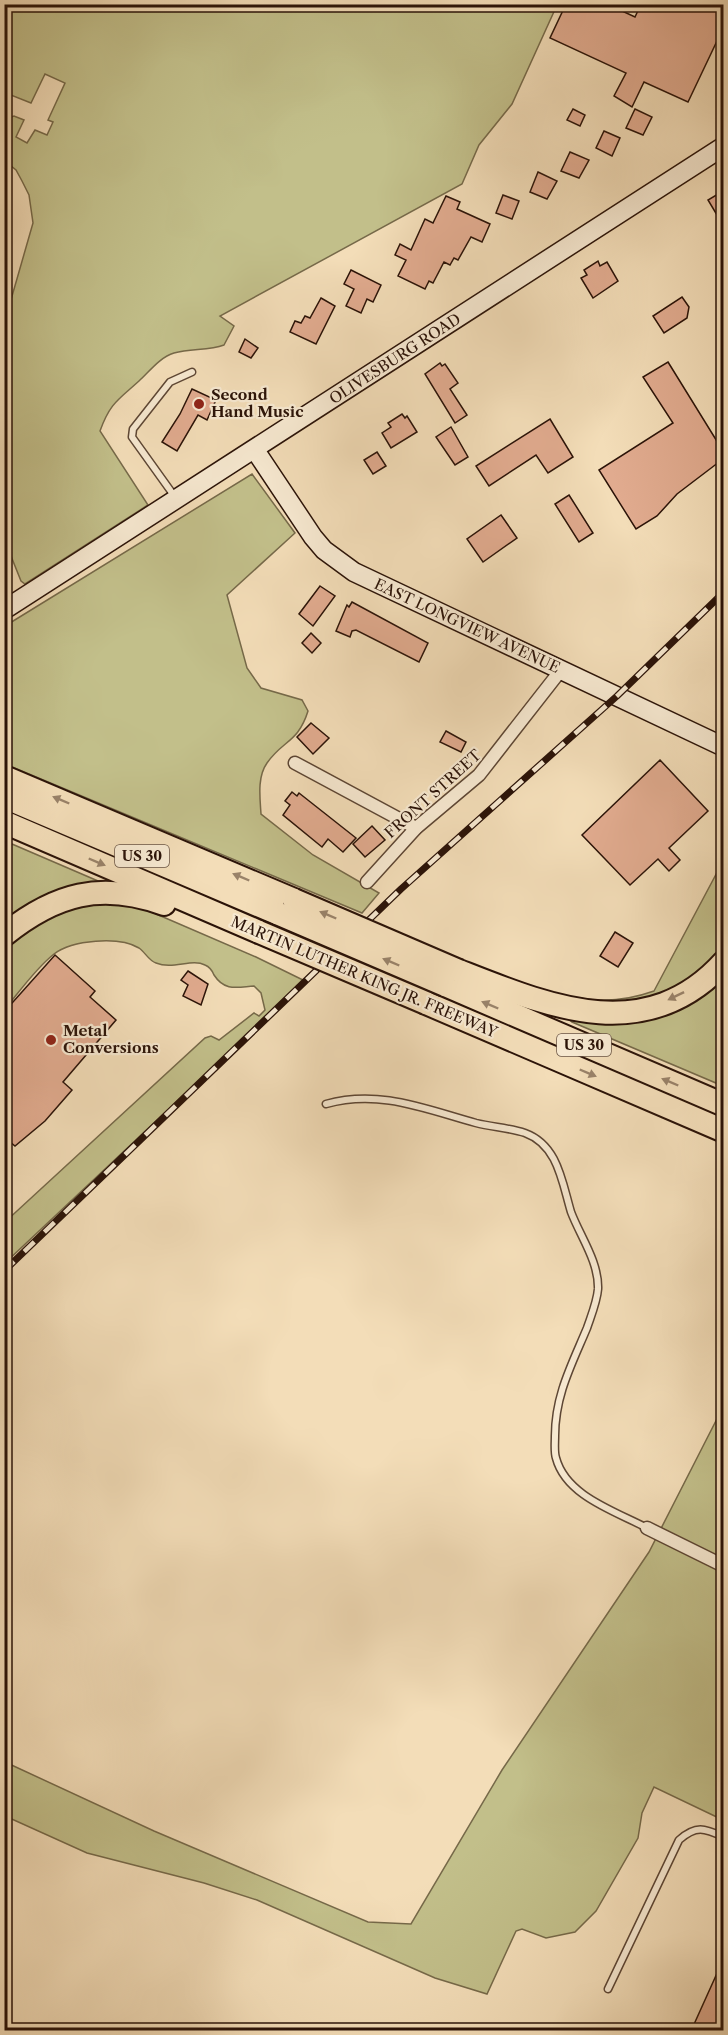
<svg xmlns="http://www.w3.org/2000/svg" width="728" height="2035" font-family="'Libre Caslon Text',serif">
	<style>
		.green { fill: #c2bf8a; stroke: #766949; stroke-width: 1.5 }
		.building { fill: #e1ab8f; stroke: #2b1308; stroke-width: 1.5 }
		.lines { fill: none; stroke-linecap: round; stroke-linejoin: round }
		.lane-casing { stroke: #5d4634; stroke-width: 9 }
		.street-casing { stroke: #5d4634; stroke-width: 15 }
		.secondary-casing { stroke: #2b1308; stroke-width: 21 }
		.highway-casing { stroke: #2b1308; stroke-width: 26 }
		.lane { stroke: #f7e9d1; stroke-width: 6 }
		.street { stroke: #f7e9d1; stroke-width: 12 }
		.secondary { stroke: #f7e9d1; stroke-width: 18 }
		.highway { stroke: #f3ddb8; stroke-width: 22 }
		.rail-casing { stroke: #2b1308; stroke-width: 7 }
		.rail { stroke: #f7e9d1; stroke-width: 4.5; stroke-dasharray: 14; stroke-linecap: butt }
		.highway-bridge-casing { stroke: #2b1308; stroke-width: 26; stroke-linecap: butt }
		.highway-bridge { stroke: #f3ddb8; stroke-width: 22 }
		.oneway { fill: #998269 }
		.poi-dot { fill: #8f2418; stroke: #f7e9d1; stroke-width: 2 }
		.labels { text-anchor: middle; stroke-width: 4.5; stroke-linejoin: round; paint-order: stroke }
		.shield { fill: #f7e9d1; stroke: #685344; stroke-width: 1.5 }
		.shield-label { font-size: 14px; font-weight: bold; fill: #2b1308 }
		.street-label { font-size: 15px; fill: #2b1308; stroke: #f7e9d1 }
		.poi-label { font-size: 15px; font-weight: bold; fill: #2b1308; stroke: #f7e9d1; text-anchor: start }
	</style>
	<rect width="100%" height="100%" fill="#f3ddb8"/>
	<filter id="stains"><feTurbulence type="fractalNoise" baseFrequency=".00333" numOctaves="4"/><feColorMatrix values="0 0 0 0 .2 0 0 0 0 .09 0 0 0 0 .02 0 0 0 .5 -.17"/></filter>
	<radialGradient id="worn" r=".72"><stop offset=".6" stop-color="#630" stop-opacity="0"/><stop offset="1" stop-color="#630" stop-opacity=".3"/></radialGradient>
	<g class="green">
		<path d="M5,4L557,5L512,104L479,145L462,184L220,316L234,326L224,345C208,351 191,348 174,353C160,357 149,372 139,381C118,400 110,403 100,431L148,505L25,584L21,581L5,541L4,324L33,223L29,195L22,181L16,170L5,161V119L14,116L24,120L16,137L27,143L35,130L47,135L53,122L48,120L65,83L45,74L31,103L11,95L5,98Z"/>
		<path d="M5,188C16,207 9,224 5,245Z"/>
		<path d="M252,474L295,533L227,595L247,668L261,688L302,700L308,711C298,743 283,740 267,763C257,777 260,798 261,814L313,855L379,893L362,913L5,764V626Z"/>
		<path d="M5,841L105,884L140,907L256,957L305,981L5,1263V1222L205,1038L211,1036L219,1040L254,1013L259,1016L265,1010L261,993L254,986C238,987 225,992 214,975C212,970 210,967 205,965C192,958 173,970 156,963C149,961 145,952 139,948C119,936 72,940 54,954C36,968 20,991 5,1009Z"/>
		<path d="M721,865L723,866V1086L572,1022L536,990C581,999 609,1007 654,991Z"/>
		<path d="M723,1407V1820L654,1787L642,1813L638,1838L596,1911L575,1932L546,1938L522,1929L516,1931L487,1994L435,1978L257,1900L204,1883L87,1853L5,1816V1762L154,1831L368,1922L411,1924L502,1770L649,1552Z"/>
	</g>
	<g class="building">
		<path d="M566,4H607L635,17L641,4H723V44L717,41L688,102L644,82L632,107L614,96L626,73L550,38Z"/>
		<path d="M573,109L585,115L580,126L567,120Z"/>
		<path d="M635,109L652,117L643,135L626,128Z"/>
		<path d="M604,131L620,138L612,156L596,148Z"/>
		<path d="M570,152L589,160L579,178L561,171Z"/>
		<path d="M538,172L557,181L547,199L530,192Z"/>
		<path d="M723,191V225L708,200Z"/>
		<path d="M503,195L519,201L512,219L496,213Z"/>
		<path d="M446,196L460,202L457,209L490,224L482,242L471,237L458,260L454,258L450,265L444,262L433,283L429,281L425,289L398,276L406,260L395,255L400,244L411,250L425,219L433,223Z"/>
		<path d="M598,261L600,266L607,262L618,281L593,298L581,278L587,275L584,270Z"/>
		<path d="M351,270L381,285L373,302L367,299L361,313L346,306L354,289L344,284Z"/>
		<path d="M682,297L689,307L687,318L664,333L653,316Z"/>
		<path d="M321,298L335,306L316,344L290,332L295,321L301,323L305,316L310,318Z"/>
		<path d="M245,339L258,348L251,358L239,352Z"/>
		<path d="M668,362L723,451V459L677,494L657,516L636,529L599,470L673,423L643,377Z"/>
		<path d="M440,363L442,366L445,364L458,383L450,389L467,415L455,423L425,374Z"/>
		<path d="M192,389L216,400L207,420L198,415L177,451L162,442L180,414Z"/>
		<path d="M402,414L405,418L407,416L417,432L391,448L382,433L391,427L388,423Z"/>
		<path d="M550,419L573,457L548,473L536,455L489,486L476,466Z"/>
		<path d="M451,427L468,457L455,465L436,437Z"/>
		<path d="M377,452L386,466L373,474L364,460Z"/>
		<path d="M569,495L593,533L579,542L555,504Z"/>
		<path d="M501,515L517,538L483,562L467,539Z"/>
		<path d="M320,586L335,596L313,626L299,614Z"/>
		<path d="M352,602L428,643L419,662L356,630L352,631L350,637L336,631L347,605L349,607Z"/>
		<path d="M311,633L321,643L312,653L302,643Z"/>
		<path d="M311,723L329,738L313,754L297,737Z"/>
		<path d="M446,731L466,742L461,752L440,742Z"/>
		<path d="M660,760L708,811L669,848L680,860L669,871L658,859L630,885L582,835Z"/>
		<path d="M292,792L297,796L299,793L356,838L343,852L328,839L322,847L283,815L290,805L285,801Z"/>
		<path d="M372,826L385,840L365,857L353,844Z"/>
		<path d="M615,932L633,943L618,967L600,956Z"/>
		<path d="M55,955L95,991L90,997L116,1020L63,1082L72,1090L45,1121L15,1146L4,1137V1012Z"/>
		<path d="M188,971L208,984L201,1005L183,996L188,985L181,980Z"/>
		<path d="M723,1960V2031H691Z"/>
	</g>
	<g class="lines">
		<g class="lane-casing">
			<g id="lane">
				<path d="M175,497L132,437L133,429L170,382L192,372"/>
				<path d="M326,1104C379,1089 425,1109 476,1123C492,1127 510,1128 525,1133C558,1145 562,1182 571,1212C580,1236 599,1262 598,1289C597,1302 591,1316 587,1328C572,1364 555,1395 555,1436C555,1443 554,1452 556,1458C566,1496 615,1511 647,1528"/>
				<path d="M608,1989L679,1840C696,1825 704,1828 724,1837"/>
			</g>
		</g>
		<g class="street-casing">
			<g id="street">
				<path d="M295,763L416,828"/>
				<path d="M367,882L416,828L479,775L561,670"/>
				<path d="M647,1528L724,1566"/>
			</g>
		</g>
		<g class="secondary-casing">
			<g id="secondary">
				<path d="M255,450L313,537L324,550L354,572L724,747"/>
				<path d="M4,610L724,146"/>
			</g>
		</g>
		<g class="highway-casing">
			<g id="highway">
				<path d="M4,777L294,900"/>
				<path d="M4,797L279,914"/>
				<path d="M4,822L259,932"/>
				<path d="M4,935C55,894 101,881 164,904"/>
				<path d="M459,971C548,1006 646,1048 724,962"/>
				<path d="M445,985L724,1105"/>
				<path d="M426,1003L724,1131"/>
			</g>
		</g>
		<use href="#lane" class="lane"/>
		<use href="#street" class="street"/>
		<use href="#secondary" class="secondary"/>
		<use href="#highway" class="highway"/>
		<g class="rail-casing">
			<path id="rail" d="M4,1271L401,889L617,696L724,592"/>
		</g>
		<use href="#rail" class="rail"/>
		<g class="highway-bridge-casing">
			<g id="highway-bridge">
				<path d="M294,900L459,971"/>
				<path d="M279,914L445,985"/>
				<path d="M259,932L426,1003"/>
			</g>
		</g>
		<use href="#highway-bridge" class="highway-bridge"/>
	</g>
	<defs><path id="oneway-solid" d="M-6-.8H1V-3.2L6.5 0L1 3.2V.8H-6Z" transform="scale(1.5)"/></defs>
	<g class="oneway">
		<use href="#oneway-solid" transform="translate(61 800) rotate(-157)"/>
		<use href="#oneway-solid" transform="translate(97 862) rotate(23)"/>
		<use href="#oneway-solid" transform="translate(241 877) rotate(-157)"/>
		<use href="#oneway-solid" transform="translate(328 915) rotate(-157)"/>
		<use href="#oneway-solid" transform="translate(391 962) rotate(-157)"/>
		<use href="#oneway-solid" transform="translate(676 996) rotate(154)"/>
		<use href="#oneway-solid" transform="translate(490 1005) rotate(-157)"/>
		<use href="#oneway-solid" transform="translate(588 1073) rotate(23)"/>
		<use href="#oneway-solid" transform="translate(670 1082) rotate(-157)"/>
	</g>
	<g class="poi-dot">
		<circle cx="199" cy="404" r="6"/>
		<circle cx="51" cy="1040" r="6"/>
	</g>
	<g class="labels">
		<g class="shield">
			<rect x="115" y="845" width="54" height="22" rx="4.5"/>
			<rect x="557" y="1034" width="54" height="22" rx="4.5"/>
		</g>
		<g class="shield-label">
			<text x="142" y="861">US 30</text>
			<text x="584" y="1050">US 30</text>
		</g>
		<g class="street-label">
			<text transform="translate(395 359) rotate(-33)" y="5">OLIVESBURG ROAD</text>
			<text transform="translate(467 626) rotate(25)" y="5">EAST LONGVIEW AVENUE</text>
			<text transform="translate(433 794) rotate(-42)" y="5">FRONT STREET</text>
			<text transform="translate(364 977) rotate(23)" y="5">MARTIN LUTHER KING JR. FREEWAY</text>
		</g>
		<g class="poi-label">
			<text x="211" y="400">Second<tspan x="211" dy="17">Hand Music</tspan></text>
			<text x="63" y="1036">Metal<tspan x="63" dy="17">Conversions</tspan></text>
		</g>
	</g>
	<rect width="728" height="2035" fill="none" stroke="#f3ddb8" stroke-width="24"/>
	<rect x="6" y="6" width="716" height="2023" fill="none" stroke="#2b1308" stroke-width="3"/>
	<rect x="12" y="12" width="704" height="2011" fill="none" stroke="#2b1308" stroke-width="1.5"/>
	<rect width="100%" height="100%" filter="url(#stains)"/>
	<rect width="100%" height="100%" fill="url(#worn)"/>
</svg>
